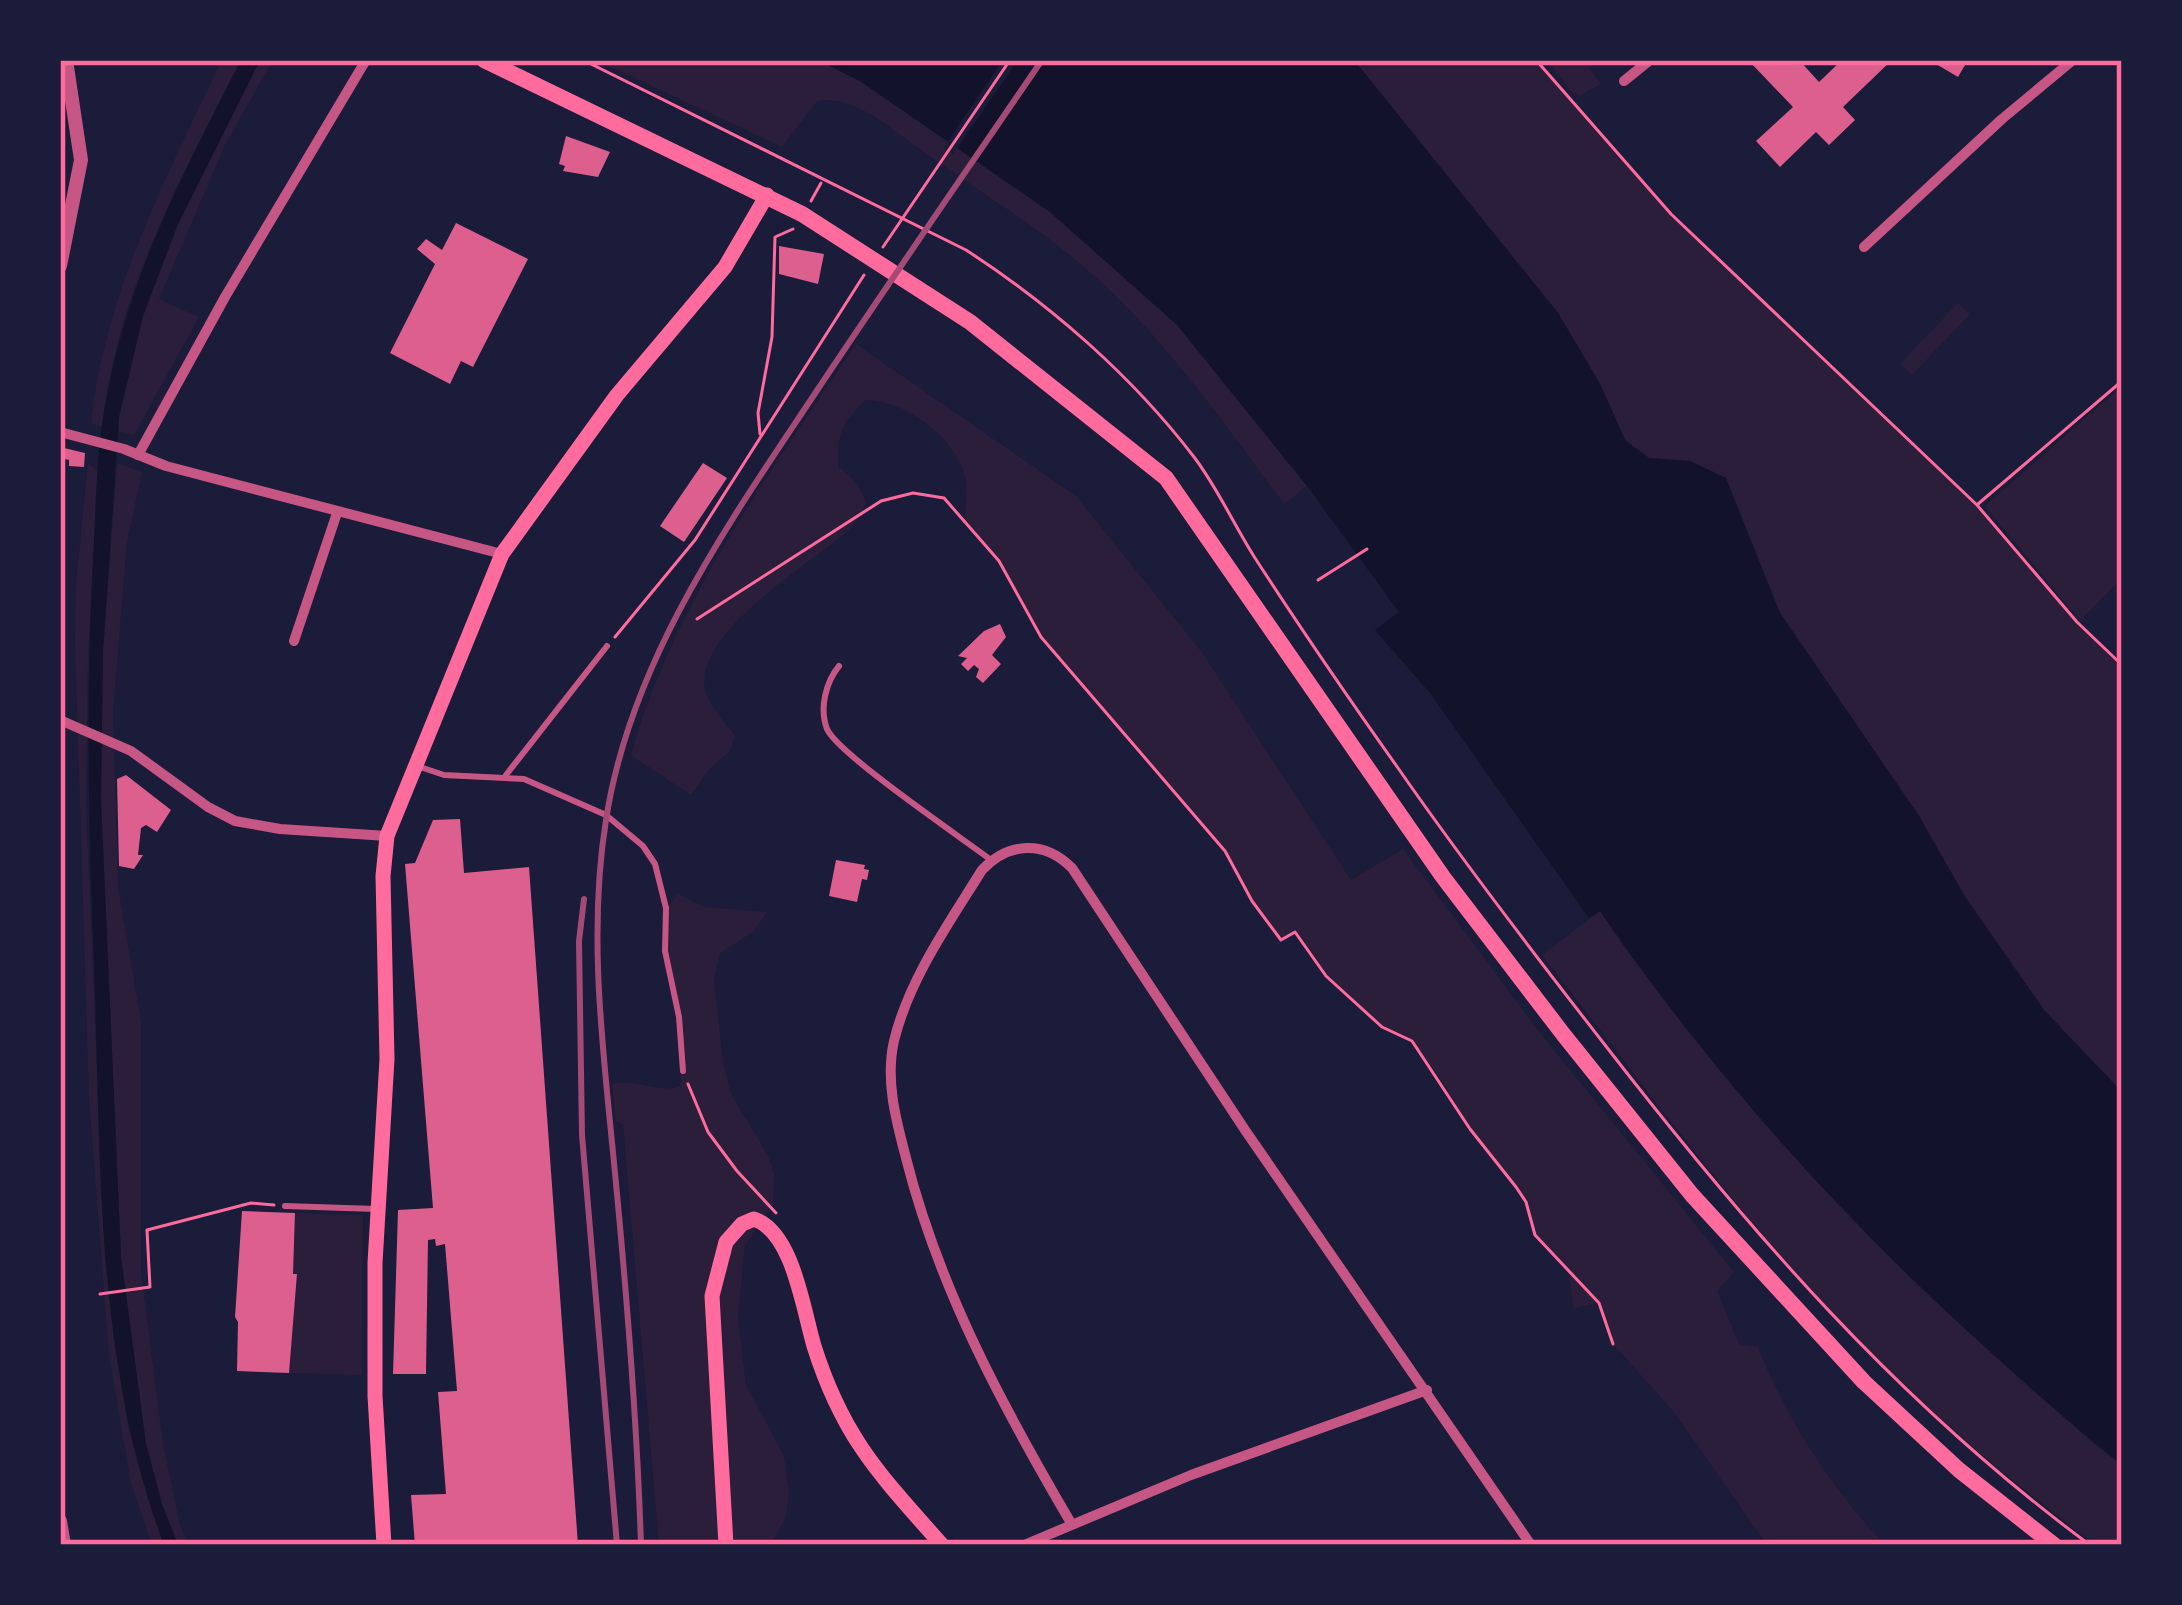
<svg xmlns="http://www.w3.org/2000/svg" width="2182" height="1605" font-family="'PT Sans Narrow',sans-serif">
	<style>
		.green { fill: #2a1e3b }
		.water { fill: #12122b }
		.pier { fill: #1b1b3a }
		.building { fill: #dd5f8e }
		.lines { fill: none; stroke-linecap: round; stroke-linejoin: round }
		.path { stroke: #ff6b9d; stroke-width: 3 }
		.service { stroke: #c65784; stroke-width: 6 }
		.minor { stroke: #c65784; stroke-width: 10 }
		.tertiary { stroke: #c65784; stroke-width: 14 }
		.secondary { stroke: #ff6b9d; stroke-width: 15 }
		.primary { stroke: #ff6b9d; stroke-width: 16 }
		.rail { stroke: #a44b75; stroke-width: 6 }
		.neatline { fill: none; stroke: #ff6b9d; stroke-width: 4.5 }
	</style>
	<rect width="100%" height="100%" fill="#1b1b3a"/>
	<g class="green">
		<path d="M241,60C181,177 116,294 102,427L91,423C105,292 166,179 221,61Z"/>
		<path d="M260,60H273L225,145L159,299L199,317L134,435L118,431L119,417L143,316L178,224Z"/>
		<path d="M596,60H818L860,81L1050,212L1177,324L1307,486L1284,504C1221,419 1158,328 1077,261C1030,222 977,190 928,155C897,134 855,93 817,101L782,147Z"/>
		<path d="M1354,60H1536L1671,214L1977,505L2077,622L2122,665V1092L2044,1010L1965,896L1919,816L1780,613L1726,478L1690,461L1649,458L1625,440L1600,384L1558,313Z"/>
		<path d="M1547,60H1583L1601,84L1581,95L1573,93Z"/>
		<path d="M1958,303L1970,314L1912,375L1900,364Z"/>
		<path d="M856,344L1076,496L1201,651L1351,880L1403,849L1541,1034L1734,1272L1717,1291L1739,1344L1758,1347C1787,1420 1831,1488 1885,1545H1767L1674,1412L1613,1344L1599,1303L1573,1308L1569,1274L1535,1235L1526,1202L1471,1129L1442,1081L1413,1042L1382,1027L1326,976L1296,932L1281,940L1252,901L1225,850L1041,637L999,561L965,523C965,508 969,488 964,473C951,434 905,401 866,400C844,420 835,436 839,467L855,481L866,501C863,510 860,519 853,526C817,561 694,630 705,689C707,704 726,723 735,736L730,751L708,771L691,795L631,755C673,604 769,474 856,344Z"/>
		<path d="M2122,386V578L2080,621L1985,506Z"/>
		<path d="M88,463L98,471L88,659L86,807L105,1261L128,1427L164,1545H152L131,1484L109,1354L89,1099L75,641L76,583Z"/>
		<path d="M117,463L142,472L127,541L113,712L118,886L141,1022V1273L163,1444L180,1525L188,1545H178L162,1504L146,1444L121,1257L101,800L103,651Z"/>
		<path d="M678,894L704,907L767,912L753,932L720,953L714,980L723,1063L731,1094L769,1157L774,1174L773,1203L745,1245L738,1316L746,1385L784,1456L789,1495L786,1517L771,1545H659L623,1124L616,1121L612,1084C635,1078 658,1094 681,1086L679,1017L665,951L666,908Z"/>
		<path d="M1600,911L1631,956L1761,1120L2089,1440L2122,1465V1545H2096C1989,1465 1886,1376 1798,1276C1708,1173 1626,1063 1542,955Z"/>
		<path d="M295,1213L363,1215L362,1375L289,1373L297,1275L293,1274Z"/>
	</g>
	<g class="water">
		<path d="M241,60H260L178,224L143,316L119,417L103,651L101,800L121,1257L146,1444L162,1504L178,1545H164C94,1359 101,1156 94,960C88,825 86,695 93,560C96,509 96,456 105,406C128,276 182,176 241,60Z"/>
		<path d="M818,60H1354L1558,313L1600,384L1625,440L1649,458L1690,461L1726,478L1780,613L1919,816L1965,897L2044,1010L2122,1092V1465C2078,1431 2037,1394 1996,1357C1848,1225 1712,1075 1600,911L1589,918L1430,693L1375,630L1399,612L1307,486L1177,325L1050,212L860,81Z"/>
	</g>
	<path class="pier" d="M1003,60H1018L953,154L944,147Z"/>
	<g class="building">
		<path d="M1748,60H1799L1819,82L1842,60H1892L1843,107L1855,120L1829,145L1816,132L1780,167L1756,141L1793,107Z"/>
		<path d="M1938,60H1968L1958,77L1936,64Z"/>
		<path d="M566,136L610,152L598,177L563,171L565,166L559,164Z"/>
		<path d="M456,223L528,259L473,367L461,361L450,384L390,353L435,264L417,249L426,239L442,250Z"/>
		<path d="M779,246L824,254L818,284L779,274Z"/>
		<path d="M60,447L85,453L84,467L69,466V460L60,458Z"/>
		<path d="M703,463L727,478L684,542L660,526Z"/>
		<path d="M1000,624L1006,637L992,655L1001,664L983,683L976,677L979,669L974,665L968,671L961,664L967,658L958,656L984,631Z"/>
		<path d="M126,775L171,810L157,832L146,825L141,828L138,855H143L134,869L119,866L117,779Z"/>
		<path d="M460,819L464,873L529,867L578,1545H415L411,1495L446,1494L438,1392L457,1391L445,1244L436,1246L435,1239L428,1240L426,1374H393L398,1210L433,1208L405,864L415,863L433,820Z"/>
		<path d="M836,860L865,865L864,869L869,870L867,880L862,879L857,902L829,896Z"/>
		<path d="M242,1211L295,1213L293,1274H297L289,1373L237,1371L238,1322L235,1317Z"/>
	</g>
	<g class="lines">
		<g class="path">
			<path d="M583,60L966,250C1051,305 1132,376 1194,457C1217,487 1234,525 1255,558C1301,629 1349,699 1398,768C1464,863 1534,954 1605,1045C1750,1232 1898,1403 2090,1545"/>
			<path d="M1536,60L1671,214L1977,505L2077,622L2122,665"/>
			<path d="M811,201L821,183"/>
			<path d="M883,247L1010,60"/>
			<path d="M760,434L758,413L772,337L775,237L793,229"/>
			<path d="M1978,504L2122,381"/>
			<path d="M1318,580L1367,549"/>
			<path d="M697,619L881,501L913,493L944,498L999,561L1041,637L1225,851L1252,901L1281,940L1295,932L1326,976L1382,1027L1412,1041L1470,1129L1516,1187L1526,1202L1535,1235L1599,1303L1613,1344"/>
			<path d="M615,637L695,540L864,275"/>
			<path d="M688,1084L708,1132L737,1171L776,1213"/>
			<path d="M100,1294L150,1287L147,1230L251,1203L274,1205"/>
		</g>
		<g class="service">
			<path d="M839,666C826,682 819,708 827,729C838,754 962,838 991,860"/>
			<path d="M420,767L444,775L524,779L606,815L643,846L655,864L666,908L665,951L679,1017L683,1071"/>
			<path d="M506,775L607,646"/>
			<path d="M285,1206L376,1209"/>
		</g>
		<g class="minor">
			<path d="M1624,81L1650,60"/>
			<path d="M1864,247L2002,119L2073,60"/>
			<path d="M60,432L124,449L166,466L502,554"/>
			<path d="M138,455L225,297L366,60"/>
			<path d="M294,641L337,513"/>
			<path d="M60,720L131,751L208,807L235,821L280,829L387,836"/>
			<path d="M1071,1523C1003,1407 939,1289 906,1158C896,1120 885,1080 894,1041C909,979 949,923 982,870C1009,842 1044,840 1072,868L1245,1130L1531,1545"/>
			<path d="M1024,1545L1191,1475L1427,1390"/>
		</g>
		<g class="tertiary">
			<path d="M60,266L81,160L66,60"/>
			<path d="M60,1521L64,1545"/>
		</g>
		<g class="secondary">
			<path d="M384,1545L375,1396V1263L387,1059L383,876L387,836L502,554L617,395L725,267L767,195"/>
			<path d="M726,1545L712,1296L726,1242L742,1224L754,1219C793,1232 803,1309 814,1346C843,1438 880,1475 942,1545"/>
		</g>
		<path class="primary" d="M484,60L802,214L970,322L1166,478L1443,877L1563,1034L1692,1195L1864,1382L1959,1470L2054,1545"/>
		<g class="rail">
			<path d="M584,899L579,941L582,1135L617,1545"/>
			<path d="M641,1545C637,1420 627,1297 615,1173C604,1056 587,937 606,820C630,663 726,527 812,398C887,285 965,173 1042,60"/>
		</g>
	</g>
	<rect width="2182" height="1605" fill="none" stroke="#1b1b3a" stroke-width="126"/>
	<rect x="63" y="63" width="2056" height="1479" class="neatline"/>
</svg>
